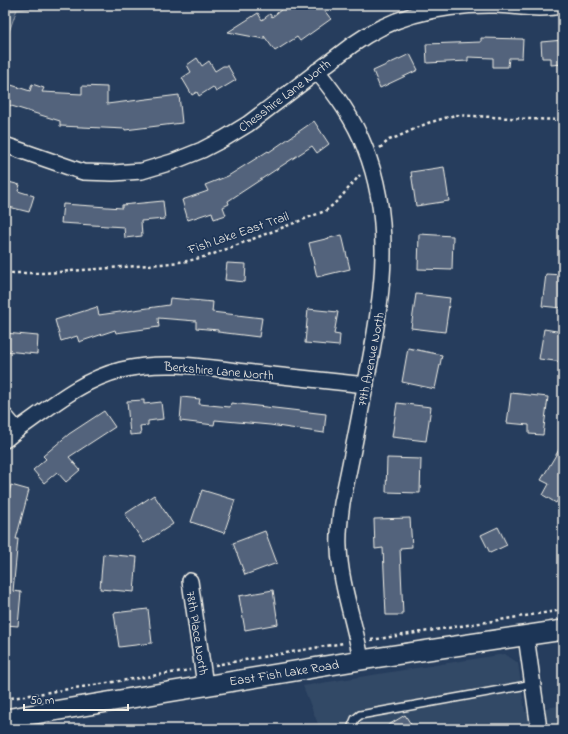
<svg xmlns="http://www.w3.org/2000/svg" width="568" height="734" font-family="'Indie Flower',sans-serif">
	<style>
		.built { fill: #334966 }
		.green { fill: #40546f; stroke: #9aa2ac }
		.water { fill: #677588; stroke: #9fa7ae }
		.building { fill: #52647b; stroke: #f4f1e8 }
		.lines { fill: none; stroke-linecap: round; stroke-linejoin: round }
		.service-casing { stroke: #f4f1e8; stroke-width: 10 }
		.minor-casing { stroke: #f4f1e8; stroke-width: 18 }
		.tertiary-casing { stroke: #f4f1e8; stroke-width: 22 }
		.path { stroke: #f4f1e8; stroke-width: 2.5; stroke-dasharray: 3 3; stroke-linecap: butt }
		.service { stroke: #1d3557; stroke-width: 7 }
		.minor { stroke: #1d3557; stroke-width: 15 }
		.tertiary { stroke: #1d3557; stroke-width: 19 }
		.labels { text-anchor: middle; stroke-width: 3.5; stroke-linejoin: round; paint-order: stroke }
		.street-label { font-size: 13px; fill: #f4f1e8; stroke: #1d3557 }
	</style>
	<rect width="100%" height="100%" fill="#263d5d"/>
	<filter id="ink" filterUnits="userSpaceOnUse"><feTurbulence type="fractalNoise" baseFrequency=".025" numOctaves="2"/><feDisplacementMap in="SourceGraphic" scale="8" xChannelSelector="R" yChannelSelector="G"/><feConvolveMatrix kernelMatrix="1 2 1 2 8 2 1 2 1" color-interpolation-filters="sRGB"/></filter>
	<g filter="url(#ink)">
		<path class="built" d="M505,654L518,663L525,712L563,705V729H320L303,686Z"/>
		<path class="green" d="M17,9L5,43V11Z"/>
		<path class="water" d="M5,5H65L5,11Z"/>
		<g class="building">
			<path d="M287,5H320L331,19L300,41L297,37L275,51L264,36V39L228,32L258,13L262,20L270,14L272,17Z"/>
			<path d="M481,38L523,39L522,58H509L508,67H493V58L468,57V61L427,63L426,44L481,42Z"/>
			<path d="M563,40V64L551,65V58H542L541,42Z"/>
			<path d="M410,54L418,70L380,88L373,71Z"/>
			<path d="M197,58L202,66L209,61L215,71L223,66H228L236,80L216,92L213,87L199,96L197,92L192,95L182,78L191,72L187,65Z"/>
			<path d="M5,83L30,91L32,84L44,88L42,92L82,94V86L107,87V104L179,95L182,123L125,130V129L60,126V121L5,104Z"/>
			<path d="M314,121L329,144L317,153L312,146L228,201L229,204L223,207L226,215L214,219L212,212L188,220L182,200L208,191L205,185L228,176L268,151L269,152Z"/>
			<path d="M444,167L449,201L416,206L411,172Z"/>
			<path d="M5,181L20,185L18,191L34,196L29,212L5,206Z"/>
			<path d="M163,201L165,219L141,221L142,236L125,238L124,227L61,223L63,204L122,208V205Z"/>
			<path d="M419,234L453,236L452,270L418,269Z"/>
			<path d="M342,235L350,269L317,277L309,243Z"/>
			<path d="M227,263L246,264L245,282L225,280Z"/>
			<path d="M546,274L563,275V297L561,308L542,306Z"/>
			<path d="M416,294L450,298L445,332L411,328Z"/>
			<path d="M170,298L213,302L212,312L262,318L259,337L218,332V330L196,328V321L158,318L159,327L116,333L115,330L79,342L77,336L61,341L55,320L97,307L99,315L169,305Z"/>
			<path d="M308,309L338,312L334,334L340,335L339,346L305,343Z"/>
			<path d="M544,329L563,332V362L539,359Z"/>
			<path d="M5,333L38,336L37,354L5,351Z"/>
			<path d="M408,348L442,355L435,389L402,382Z"/>
			<path d="M511,393L548,397L543,435L529,434V425L507,423Z"/>
			<path d="M182,397L200,399L199,404L230,407L231,403L326,414L324,433L270,425L215,420L214,425L180,421Z"/>
			<path d="M144,400V404L161,402L163,419L148,421V425L140,426L141,434L130,435L127,401Z"/>
			<path d="M397,403L431,407L426,441L392,437Z"/>
			<path d="M104,411L115,427L69,457L80,470L66,482L57,472L44,483L33,470L46,459L43,456L69,434Z"/>
			<path d="M563,443V492L556,503L543,495L549,484L541,480Z"/>
			<path d="M387,458L421,459L420,493L386,492Z"/>
			<path d="M11,485L29,490L16,539H18L13,591L21,592L18,626L5,625V506Z"/>
			<path d="M202,490L235,500L224,533L191,522Z"/>
			<path d="M154,495L173,524L144,543L125,514Z"/>
			<path d="M410,518L412,547L400,548L403,615H386L383,548L375,549L374,519Z"/>
			<path d="M498,527L507,545L490,553L481,535Z"/>
			<path d="M265,531L277,563L245,575L233,543Z"/>
			<path d="M103,554L137,557L134,592L100,589Z"/>
			<path d="M273,590L278,624L245,630L239,596Z"/>
			<path d="M148,609L152,643L119,647L114,613Z"/>
			<path d="M405,715L414,729H382Z"/>
		</g>
		<g class="lines">
			<g class="service-casing">
				<path id="service" d="M353,729L352,726L355,719L360,715L533,684"/>
			</g>
			<g class="minor-casing">
				<g id="minor">
					<path d="M317,71C336,95 354,119 365,148C396,225 381,309 365,387C358,426 350,465 342,503C340,518 338,532 339,547C340,585 355,622 361,660"/>
					<path d="M5,145L83,172L113,173L142,171L172,162L202,150L225,138L248,124L352,45C393,15 445,4 496,5C518,6 542,11 563,5"/>
					<path d="M5,416L17,430L5,440"/>
					<path d="M17,430C50,407 81,380 121,370C162,360 204,367 245,372C285,376 326,381 366,385"/>
					<path d="M190,581L205,685"/>
					<path d="M526,636L539,729"/>
				</g>
			</g>
			<g class="tertiary-casing">
				<path id="tertiary" d="M5,719L361,660L563,630"/>
			</g>
			<g class="path">
				<path d="M380,148L389,140L397,137L428,123L455,115L529,119L563,120"/>
				<path d="M5,273H45L162,264L188,261L211,255L297,222L325,211L333,205L341,197L360,175"/>
				<path d="M371,640L563,610"/>
				<path d="M215,665L344,643"/>
				<path d="M5,699L190,670"/>
			</g>
			<use href="#service" class="service"/>
			<use href="#minor" class="minor"/>
			<use href="#tertiary" class="tertiary"/>
		</g>
	</g>
	<g class="labels">
		<g class="street-label">
			<text transform="translate(284 95) rotate(-37)" y="5">Chesshire Lane North</text>
			<text transform="translate(238 232) rotate(-19)" y="5">Fish Lake East Trail</text>
			<text transform="translate(370 359) rotate(-79)" y="5">79th Avenue North</text>
			<text transform="translate(219 370) rotate(5)" y="5">Berkshire Lane North</text>
			<text transform="translate(198 633) rotate(81)" y="5">78th Place North</text>
			<text transform="translate(284 672) rotate(-9)" y="5">East Fish Lake Road</text>
		</g>
	</g>
	<rect width="568" height="734" fill="none" stroke="#1d3557" stroke-width="20"/>
	<rect x="10" y="10" width="548" height="714" fill="none" stroke="#f4f1e8" stroke-width="1.5" filter="url(#ink)"/>
	<path d="M24 704v6h104v-6" fill="none" stroke="#f4f1e8" stroke-width="2"/>
	<text x="30" y="704" font-size="12" fill="#f4f1e8" stroke="#1d3557" stroke-width="3" paint-order="stroke">50 m</text>
</svg>
